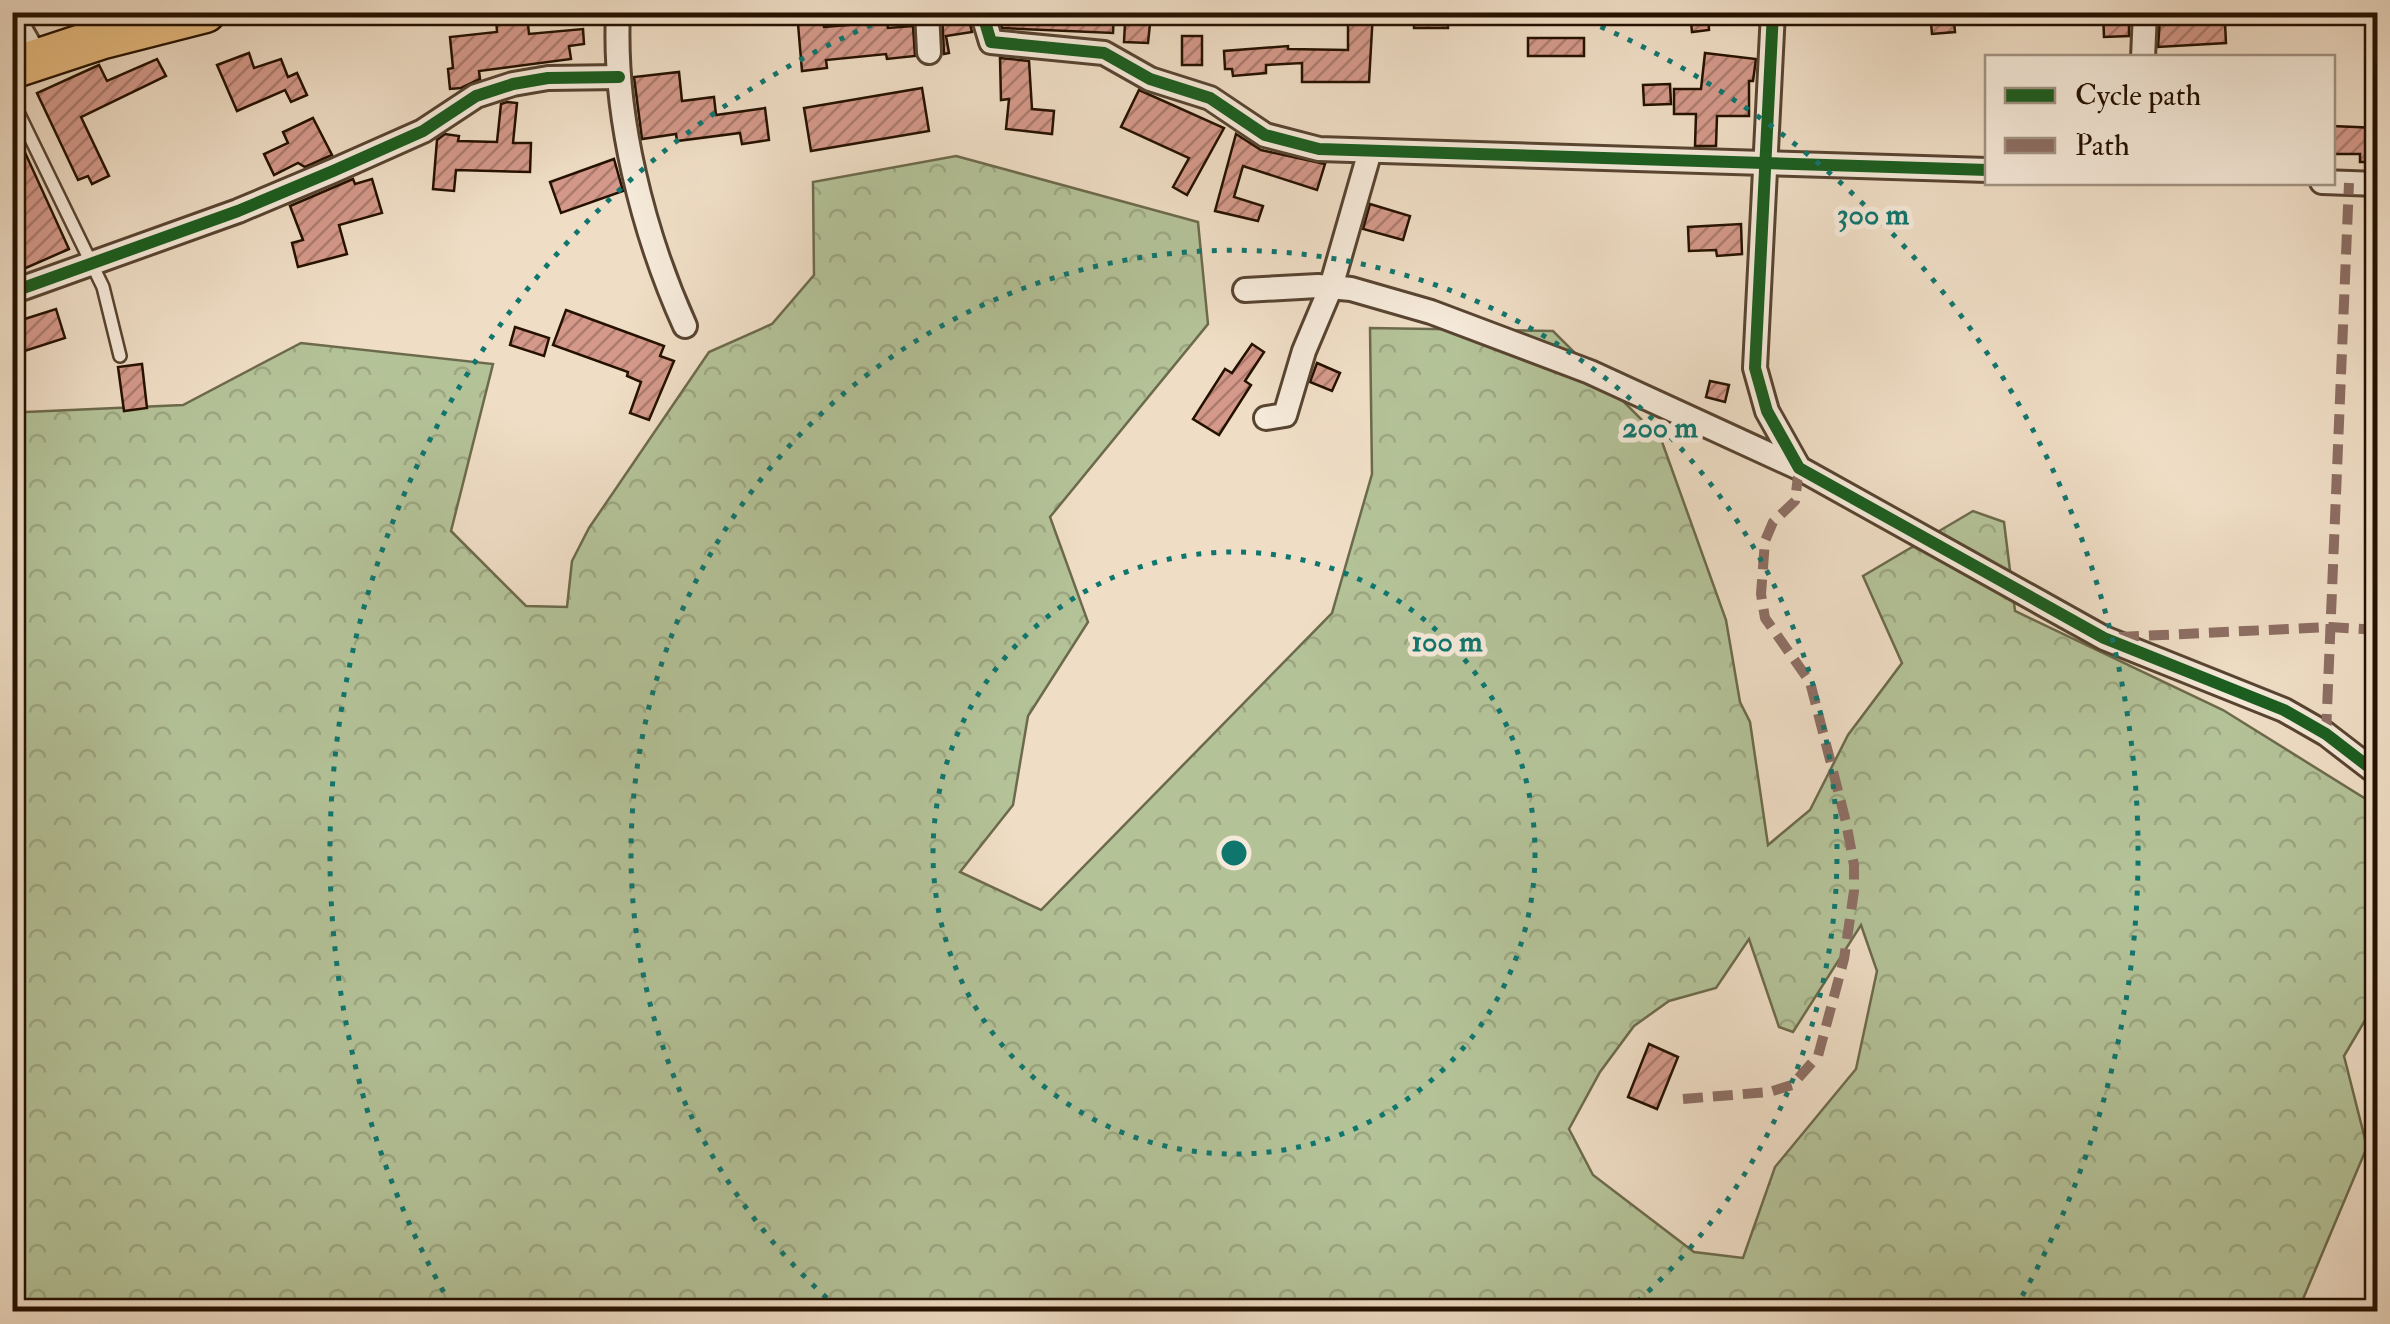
<svg xmlns="http://www.w3.org/2000/svg" width="2390" height="1324" font-family="'IM FELL Double Pica',serif">
	<style>
		.forest { fill: url(#forest-crowns); stroke: #6c6a4c; stroke-width: 2.5; fill-rule: evenodd }
		.building { fill: url(#building-hatch); stroke: #251100; stroke-width: 2.5 }
		.lines { fill: none; stroke-linecap: round; stroke-linejoin: round }
		.lane-casing { stroke: #584431; stroke-width: 16 }
		.street-casing { stroke: #584431; stroke-width: 28 }
		.highway-casing { stroke: #251100; stroke-width: 45 }
		.lane { stroke: #f5e9d9; stroke-width: 11 }
		.street { stroke: #f5e9d9; stroke-width: 22 }
		.highway { stroke: #e8be82; stroke-width: 40 }
		.quiet { stroke: #8d6e63; stroke-width: 10; stroke-dasharray: 20 10; stroke-linecap: butt }
		.cycleway-casing { stroke: #f5e9d9; stroke-width: 19 }
		.cycleway { stroke: #1b5e20; stroke-width: 12 }
		.ring { fill: none; stroke: #0f766e; stroke-width: 5; stroke-dasharray: 5 10 }
		.centre { fill: #0f766e; stroke: #f5e9d9; stroke-width: 5 }
		.ring-label { font-size: 30px; text-anchor: middle; font-weight: bold; fill: #0f766e; stroke: #f5e9d9; stroke-width: 10; stroke-linejoin: round; paint-order: stroke }
	</style>
	<defs>
		<pattern id="forest-crowns" width="20" height="18" patternUnits="userSpaceOnUse" patternTransform="scale(2.5)"><rect width="20" height="18" fill="#b4c298"/><path d="M2 6a3 3 0 1 1 6 0M12 15a3 3 0 1 1 6 0" fill="none" stroke="#9ba681"/></pattern>
		<pattern id="building-hatch" width="6" height="6" patternUnits="userSpaceOnUse" patternTransform="scale(2.5)"><rect width="6" height="6" fill="#d4998a"/><path d="M-1 1l2-2M0 6l6-6M5 7l2-2" fill="none" stroke="#ac7b6e"/></pattern>
	</defs>
	<rect width="100%" height="100%" fill="#efddc5"/>
	<filter id="stains"><feTurbulence type="fractalNoise" baseFrequency=".002" numOctaves="4"/><feColorMatrix values="0 0 0 0 .2 0 0 0 0 .09 0 0 0 0 .02 0 0 0 .5 -.17"/></filter>
	<radialGradient id="worn" r=".72"><stop offset=".6" stop-color="#630" stop-opacity="0"/><stop offset="1" stop-color="#630" stop-opacity=".3"/></radialGradient>
	<path class="forest" d="M956,156L1198,222L1208,324L1050,517L1088,622L1028,716L1013,805L960,872L1041,910L1332,613L1372,474L1370,328L1553,331L1661,439L1726,620L1740,702L1750,722L1768,845L1810,810L1848,735L1902,663L1863,576L1973,511L2004,522L2015,611L2223,710L2377,806V1000L2344,1056L2367,1147L2298,1311H13L12,421L26,412L183,405L301,343L493,364L451,531L526,606L567,607L572,561L589,528L709,352L772,324L814,275L813,182ZM1861,925L1877,971L1856,1069L1775,1167L1743,1258L1694,1252L1593,1175L1569,1129L1600,1072L1634,1026L1669,1001L1716,988L1749,939L1779,1027L1793,1032Z"/>
	<g class="building">
		<path d="M942,12H967L972,32L946,36L949,53L944,54Z"/>
		<path d="M998,12H1114L1113,33L1002,28Z"/>
		<path d="M1348,12H1373L1369,82H1302V63L1266,65V73L1233,76L1232,69H1225L1224,51L1288,46V49L1348,50Z"/>
		<rect x="1414" y="12" width="34" height="16"/>
		<path d="M1690,12H1708L1709,30L1692,32Z"/>
		<path d="M1930,12H1953L1955,32L1932,34Z"/>
		<path d="M2103,12H2129V36L2104,37Z"/>
		<path d="M2194,13L2217,14V23H2225L2226,43L2158,47L2160,18L2194,17Z"/>
		<path d="M527,14L529,34L583,29L584,44L569,46L571,59L479,71L480,79L461,88L450,89L448,69L453,68L450,37L497,32L496,16Z"/>
		<path d="M823,22L824,27L887,22L888,28L913,26L915,56L887,59L886,54L826,60L827,68L802,71L798,24Z"/>
		<path d="M1125,23L1150,24L1148,43L1124,42Z"/>
		<rect x="1182" y="36" width="20" height="29"/>
		<rect x="1528" y="38" width="56" height="18"/>
		<path d="M249,53L254,68L281,59L288,77L297,73L307,95L291,102L285,90L237,111L217,65Z"/>
		<path d="M1705,53L1756,59L1753,81H1749V116H1717L1716,146H1695L1696,114H1674V89H1701Z"/>
		<path d="M1000,58L1029,61L1032,109L1054,111L1052,134L1006,129L1009,99L1001,100Z"/>
		<path d="M157,59L166,76L81,117L109,176L92,184L88,176L78,180L37,93L99,65L107,81Z"/>
		<path d="M679,72L682,101L714,97L716,115L765,108L769,140L742,144L740,133L677,141L676,134L642,139L634,77Z"/>
		<path d="M1670,84L1671,104L1644,105L1643,85Z"/>
		<path d="M922,88L929,131L811,151L804,108Z"/>
		<path d="M1139,90L1224,128L1187,195L1173,187L1189,158L1121,127Z"/>
		<path d="M507,102L517,103L513,143H531L530,172L456,170L454,191L433,189L437,140L445,134L459,136L458,141L497,142L501,104Z"/>
		<path d="M313,118L332,155L305,167L298,163L274,175L264,154L288,143L283,132Z"/>
		<path d="M12,124L69,249L12,274Z"/>
		<path d="M2332,126L2378,128V162H2360V154H2332Z"/>
		<path d="M1236,134L1261,150L1325,164L1317,190L1243,166L1234,197L1263,206L1258,221L1215,211Z"/>
		<path d="M614,159L623,191L561,213L550,182Z"/>
		<path d="M353,179L355,184L372,179L382,213L339,225L347,254L298,267L292,243L303,240L290,206Z"/>
		<path d="M1370,204L1410,216L1403,240L1363,229Z"/>
		<path d="M1741,224L1742,254L1717,256L1716,250L1689,251L1688,227Z"/>
		<path d="M56,309L65,338L12,355V323Z"/>
		<path d="M566,310L664,346L660,356L674,361L649,420L630,413L641,382L627,376L628,372L553,345Z"/>
		<path d="M515,327L549,338L544,356L510,345Z"/>
		<path d="M1252,344L1264,352L1245,381L1251,385L1219,435L1193,419L1225,369L1232,373Z"/>
		<path d="M1317,363L1340,373L1332,391L1310,382Z"/>
		<path d="M142,364L147,408L124,411L118,367Z"/>
		<path d="M1710,381L1729,385L1725,402L1706,397Z"/>
		<path d="M1649,1044L1678,1057L1657,1109L1628,1097Z"/>
	</g>
	<g class="lines">
		<g class="lane-casing">
			<path id="lane" d="M12,100L103,287L120,356"/>
		</g>
		<g class="street-casing">
			<g id="street">
				<path d="M618,12C613,115 643,233 685,326"/>
				<path d="M927,12L929,52"/>
				<path d="M982,12L991,42L1104,53L1150,79L1210,98L1265,135L1319,149L1988,170"/>
				<path d="M1773,12L1755,368L1767,411L1799,468L2104,638L2284,710L2326,734L2378,774"/>
				<path d="M12,15L37,58"/>
				<path d="M2143,58L2145,12"/>
				<path d="M2322,182L2378,184"/>
				<path d="M1245,290L1318,286L1351,289L1431,312L1590,372L1799,468"/>
				<path d="M12,292L238,211L333,171L423,131L476,96L513,84L548,78L619,77"/>
				<path d="M1266,418L1285,415L1304,351L1331,287L1370,151"/>
			</g>
		</g>
		<g class="highway-casing">
			<path id="highway" d="M12,68L103,38L205,12"/>
		</g>
		<use href="#lane" class="lane"/>
		<use href="#street" class="street"/>
		<use href="#highway" class="highway"/>
		<g class="quiet">
			<path d="M2119,637L2330,627L2378,630"/>
			<path d="M2326,734L2349,183"/>
			<path d="M1683,1099L1769,1092L1792,1085L1818,1056L1844,959L1854,891V865L1846,822L1810,682L1765,618L1761,594L1765,541L1773,522L1795,501L1799,468"/>
		</g>
		<g class="cycleway-casing">
			<g id="cycleway">
				<path d="M982,12L991,42L1104,53L1150,79L1210,98L1265,135L1319,149L1988,170"/>
				<path d="M1773,12L1755,368L1767,411L1799,468L2104,638L2284,710L2326,734L2378,774"/>
				<path d="M12,292L238,211L333,171L423,131L476,96L513,84L548,78L619,77"/>
			</g>
		</g>
		<use href="#cycleway" class="cycleway"/>
	</g>
	<g class="ring">
		<circle cx="1234" cy="853" r="301"/>
		<path d="M838 1308A603 603 0 1 1 1630 1308"/>
		<path d="M451 1305A904 904 0 0 1 895 15M1573 15A904 904 0 0 1 2017 1305"/>
	</g>
	<circle cx="1234" cy="853" r="15" class="centre"/>
	<g class="ring-label">
		<text x="1873" y="224">300 m</text>
		<text x="1660" y="437">200 m</text>
		<text x="1447" y="651">100 m</text>
	</g>
	<rect width="2390" height="1324" fill="none" stroke="#efddc5" stroke-width="50"/>
	<rect x="15" y="15" width="2360" height="1294" fill="none" stroke="#251100" stroke-width="5"/>
	<rect x="25" y="25" width="2340" height="1274" fill="none" stroke="#251100" stroke-width="2.5"/>
	<rect x="1985" y="55" width="350" height="130" fill="#f5e9d9" stroke="#a29382" stroke-width="2.5"/>
	<rect x="2005" y="88" width="50" height="15" fill="#1b5e20" stroke="#a29382" stroke-width="2.5"/>
	<text x="2075" y="105" font-size="30" fill="#251100">Cycle path</text>
	<rect x="2005" y="138" width="50" height="15" fill="#8d6e63" stroke="#a29382" stroke-width="2.5"/>
	<text x="2075" y="155" font-size="30" fill="#251100">Path</text>
	<rect width="100%" height="100%" filter="url(#stains)"/>
	<rect width="100%" height="100%" fill="url(#worn)"/>
</svg>
